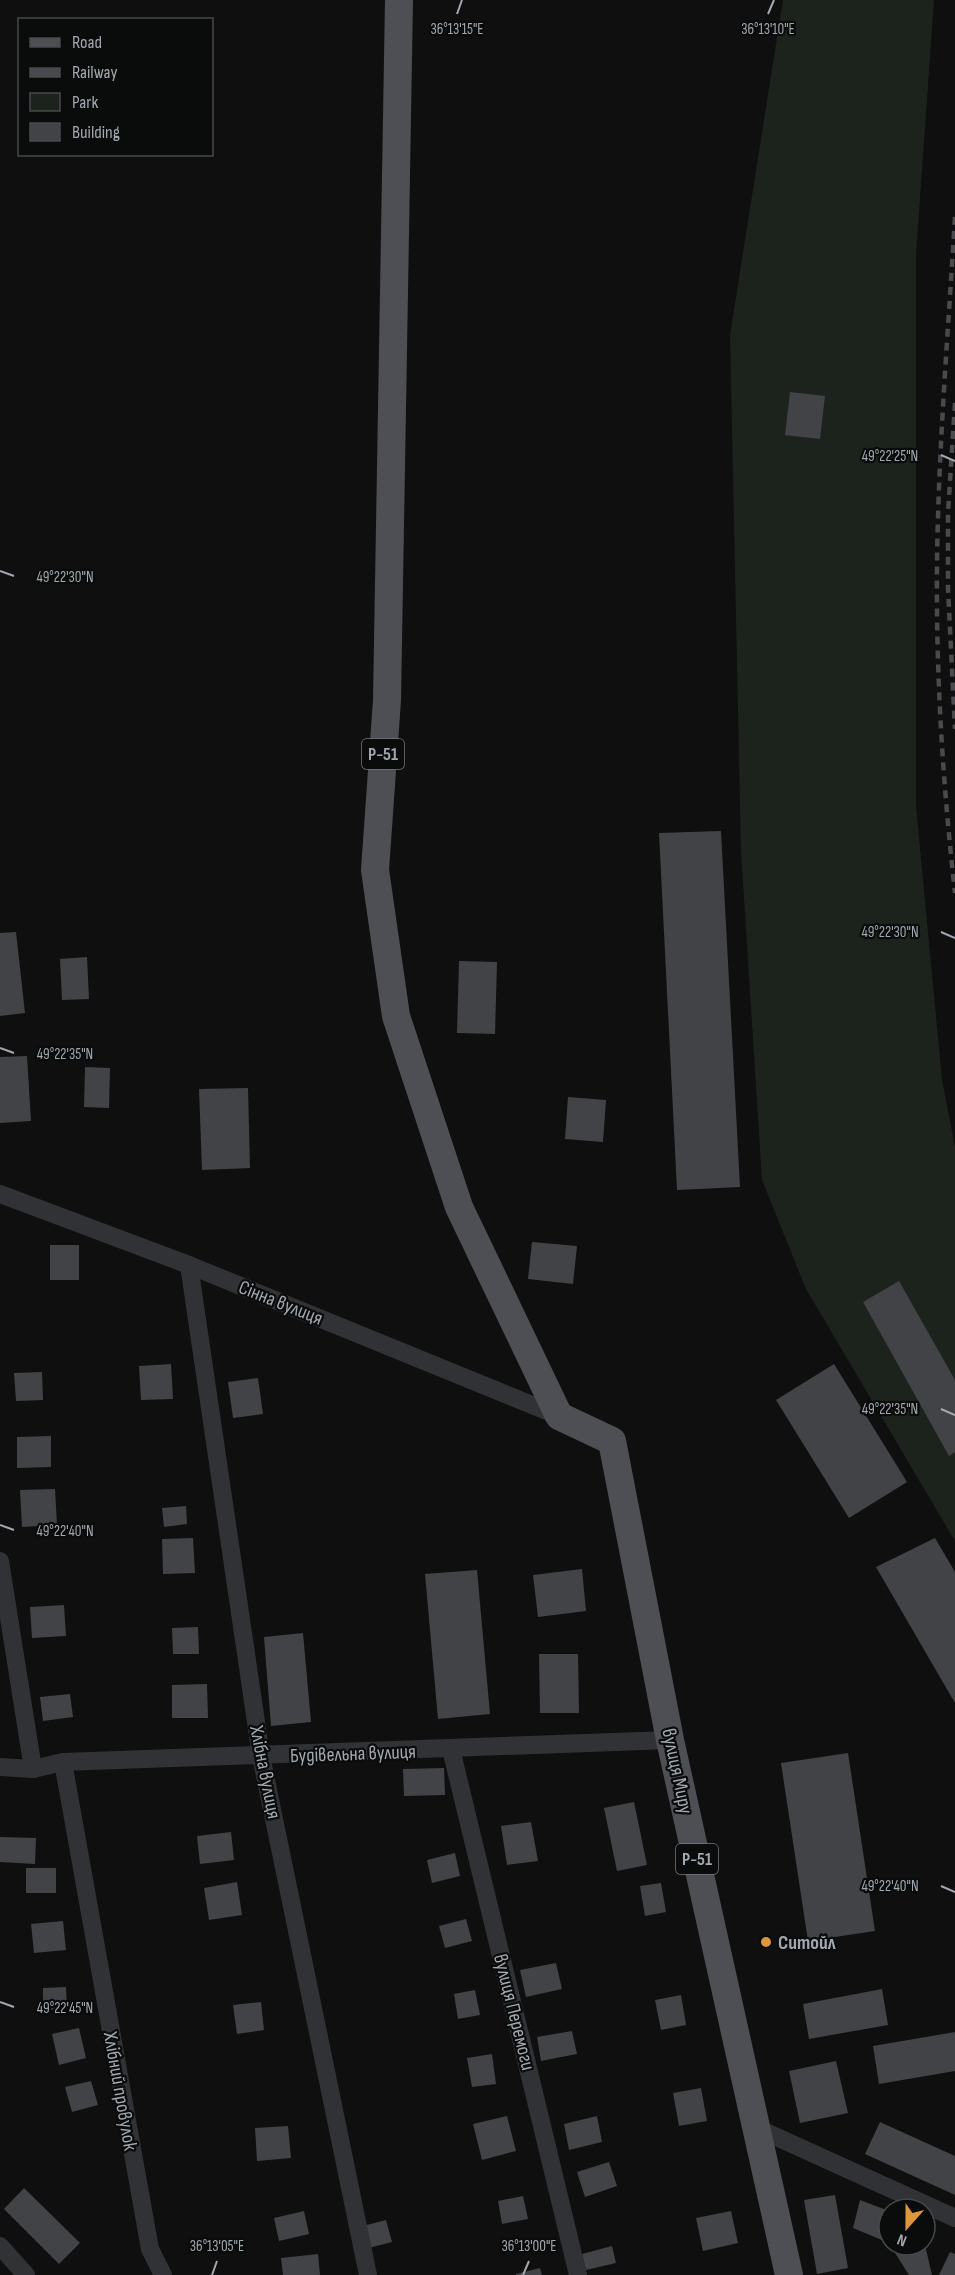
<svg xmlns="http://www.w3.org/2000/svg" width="955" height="2275" font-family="'Sofia Sans Condensed',sans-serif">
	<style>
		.green { fill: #1c231c }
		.building { fill: #414346 }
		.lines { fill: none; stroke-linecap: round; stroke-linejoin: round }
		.street { stroke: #313235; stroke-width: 18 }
		.primary { stroke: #4d4f54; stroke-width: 28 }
		.rail { stroke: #484a4e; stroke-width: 4.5; stroke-dasharray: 8 6; stroke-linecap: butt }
		.ticks { fill: none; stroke: #a2a8b0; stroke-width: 2 }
		.poi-dot { fill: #dd963b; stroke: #0a0b0b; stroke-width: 2 }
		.labels { text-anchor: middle; stroke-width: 4.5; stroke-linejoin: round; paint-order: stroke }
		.shield { fill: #0a0b0b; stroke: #74797e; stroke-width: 1.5 }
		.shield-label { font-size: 18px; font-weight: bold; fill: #a2a8b0 }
		.street-label { font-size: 20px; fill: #a2a8b0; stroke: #0a0b0b }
		.poi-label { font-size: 20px; font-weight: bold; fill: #a2a8b0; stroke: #0a0b0b; text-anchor: start }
		.ticks-label { font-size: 15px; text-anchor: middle; fill: #a2a8b0; stroke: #0a0b0b; stroke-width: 4.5; stroke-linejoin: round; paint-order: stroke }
	</style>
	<rect width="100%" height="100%" fill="#0f0f10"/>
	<path class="green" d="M783,0H934L916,254V806L942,1080L955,1147V1541L806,1289L762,1180L741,851L730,335Z"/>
	<g class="building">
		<path d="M790,392L825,396L820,439L785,435Z"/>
		<path d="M721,831L740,1187L677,1190L659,833Z"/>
		<path d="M16,932L25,1013L0,1016V933Z"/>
		<path d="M87,957L89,999L62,1000L60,959Z"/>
		<path d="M459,961L497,962L495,1034L457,1033Z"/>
		<path d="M27,1056L31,1121L0,1123V1057Z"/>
		<path d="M85,1067L110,1068L109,1108L84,1107Z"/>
		<path d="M248,1088L250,1168L202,1170L199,1089Z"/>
		<path d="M568,1097L606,1100L603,1142L565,1139Z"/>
		<path d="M532,1242L577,1246L573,1284L528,1279Z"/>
		<rect x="50" y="1245" width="29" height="35"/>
		<path d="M899,1281L955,1380V1452L949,1456L863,1302Z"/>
		<path d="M171,1364L173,1399L141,1400L139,1366Z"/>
		<path d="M834,1364L907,1482L849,1518L776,1400Z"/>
		<path d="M42,1372L43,1400L16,1401L14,1373Z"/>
		<path d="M258,1378L263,1414L233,1418L228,1382Z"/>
		<path d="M51,1436V1467L17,1468V1437Z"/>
		<path d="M55,1489L57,1525L22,1527L20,1490Z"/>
		<path d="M186,1506L187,1524L164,1527L162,1508Z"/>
		<path d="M193,1538L195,1573L163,1574L162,1539Z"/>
		<path d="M935,1538L955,1572V1703L876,1567Z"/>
		<path d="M582,1569L586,1611L538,1617L533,1575Z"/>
		<path d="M477,1570L490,1714L438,1719L425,1574Z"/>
		<path d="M64,1605L66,1636L32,1638L30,1607Z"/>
		<path d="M198,1627L199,1654H173L172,1628Z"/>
		<path d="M303,1633L311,1722L271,1726L264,1637Z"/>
		<path d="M539,1654H578L579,1713H540Z"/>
		<path d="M207,1684L208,1718H172V1685Z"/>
		<path d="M70,1694L73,1717L43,1721L40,1697Z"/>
		<path d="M848,1753L875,1931L808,1941L781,1763Z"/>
		<path d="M444,1768L445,1795L404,1796L403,1769Z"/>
		<path d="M634,1802L647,1865L617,1871L604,1808Z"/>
		<path d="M531,1822L538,1861L507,1865L501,1826Z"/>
		<path d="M231,1832L234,1860L200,1864L197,1836Z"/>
		<path d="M0,1837L36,1838L35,1864L0,1862Z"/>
		<path d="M455,1853L460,1876L432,1883L427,1860Z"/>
		<rect x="26" y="1868" width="30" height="25"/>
		<path d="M237,1882L242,1915L209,1920L204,1888Z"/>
		<path d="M661,1883L666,1912L645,1916L640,1886Z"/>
		<path d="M466,1919L472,1941L445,1948L439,1926Z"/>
		<path d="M63,1921L66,1950L34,1953L31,1924Z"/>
		<path d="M556,1963L562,1989L526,1997L520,1970Z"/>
		<path d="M66,1987L67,2009L43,2010V1988Z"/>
		<path d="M882,1989L888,2025L809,2039L803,2004Z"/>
		<path d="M475,1990L480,2015L458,2019L454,1994Z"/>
		<path d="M681,1995L686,2025L661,2030L655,2000Z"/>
		<path d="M261,2002L264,2030L237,2034L233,2005Z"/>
		<path d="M79,2028L86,2058L59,2065L52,2034Z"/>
		<path d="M572,2031L577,2054L541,2061L537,2037Z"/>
		<path d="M955,2032V2071L879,2084L873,2046Z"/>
		<path d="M492,2054L496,2084L472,2087L467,2058Z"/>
		<path d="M836,2061L848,2113L800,2123L789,2071Z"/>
		<path d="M91,2081L98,2105L72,2112L65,2087Z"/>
		<path d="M701,2088L707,2121L679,2126L673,2093Z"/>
		<path d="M507,2116L516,2151L482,2160L473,2124Z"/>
		<path d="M597,2116L602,2142L569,2150L564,2124Z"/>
		<path d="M880,2122L955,2156V2195L865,2154Z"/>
		<path d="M288,2126L291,2158L257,2161L255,2128Z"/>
		<path d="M609,2162L617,2186L585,2197L577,2172Z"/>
		<path d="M24,2188L80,2243L59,2264L4,2209Z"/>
		<path d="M835,2195L848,2268L817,2274L804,2200Z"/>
		<path d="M523,2196L528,2219L502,2224L498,2201Z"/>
		<path d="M860,2200L889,2211V2243L853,2228Z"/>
		<path d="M304,2211L309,2234L279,2241L274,2218Z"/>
		<path d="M731,2211L738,2243L703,2251L696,2218Z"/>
		<path d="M386,2220L392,2242L369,2248L363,2226Z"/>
		<path d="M890,2245H925L932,2275H909Z"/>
		<path d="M612,2246L616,2263L586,2270L582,2254Z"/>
		<path d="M950,2252L955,2254V2275H939Z"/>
		<path d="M318,2254L320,2275H283L281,2258Z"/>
		<path d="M540,2268L542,2275H516V2274Z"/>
	</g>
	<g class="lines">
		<g class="street">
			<path d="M0,1194L189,1265L559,1416"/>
			<path d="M189,1265L261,1756L368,2275"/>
			<path d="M0,1561L33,1769"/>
			<path d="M451,1749L578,2275"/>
			<path d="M63,1762L150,2249L163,2275"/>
			<path d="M0,1767L33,1769L63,1762L670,1740"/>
			<path d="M759,2129L955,2218"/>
			<path d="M0,2246L26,2275"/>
		</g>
		<path class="primary" d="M399,0L387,700L375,870L396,1016L459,1207L559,1416L612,1441L670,1740L789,2275"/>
		<g class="rail">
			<path d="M955,217C949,317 941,417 938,517C934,642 941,768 955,893"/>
			<path d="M955,403L948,512V589L955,729"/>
		</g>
	</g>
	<path class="ticks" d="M457,14L462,0M768,14L774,0M941,455L955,461M0,571L14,576M941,932L955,938M0,1048L14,1053M941,1409L955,1415M0,1525L14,1530M941,1886L955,1892M0,2002L14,2007M212,2275L217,2261M523,2275L529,2261"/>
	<circle class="poi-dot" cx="766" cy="1942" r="6"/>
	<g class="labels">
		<g class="shield">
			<rect x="362" y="739" width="42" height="30" rx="4.5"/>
			<rect x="676" y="1844" width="42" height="30" rx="4.5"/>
		</g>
		<g class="shield-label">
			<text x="383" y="760">Р-51</text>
			<text x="697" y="1865">Р-51</text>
		</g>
		<g class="street-label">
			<text transform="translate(281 1302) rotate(22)" y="7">Сінна вулиця</text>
			<text transform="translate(353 1753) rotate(-2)" y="7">Будівельна вулиця</text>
			<text transform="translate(678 1771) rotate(78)" y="7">вулиця Миру</text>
			<text transform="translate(266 1772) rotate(79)" y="7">Хлібна вулиця</text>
			<text transform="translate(515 2012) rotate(76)" y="7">вулиця Перемоги</text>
			<text transform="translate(121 2091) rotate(80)" y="7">Хлібний провулок</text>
		</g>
		<g class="poi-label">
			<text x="778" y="1949">Ситойл</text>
		</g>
	</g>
	<g class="ticks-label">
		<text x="457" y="34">36°13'15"E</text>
		<text x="768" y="34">36°13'10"E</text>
		<text x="890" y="461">49°22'25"N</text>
		<text x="65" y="582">49°22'30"N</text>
		<text x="890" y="937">49°22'30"N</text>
		<text x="65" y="1059">49°22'35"N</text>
		<text x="890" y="1414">49°22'35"N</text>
		<text x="65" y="1536">49°22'40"N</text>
		<text x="890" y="1891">49°22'40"N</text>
		<text x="65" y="2013">49°22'45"N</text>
		<text x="217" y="2251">36°13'05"E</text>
		<text x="529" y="2251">36°13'00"E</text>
	</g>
	<rect x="18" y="18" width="195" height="138" fill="#0a0b0b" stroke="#474a4d" stroke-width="1.5"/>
	<rect x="30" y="38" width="30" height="9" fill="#4d4f54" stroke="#474a4d" stroke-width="1.5"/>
	<text x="72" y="48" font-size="18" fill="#a2a8b0">Road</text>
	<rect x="30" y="68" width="30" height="9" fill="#484a4e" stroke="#474a4d" stroke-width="1.5"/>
	<text x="72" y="78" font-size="18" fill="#a2a8b0">Railway</text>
	<rect x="30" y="93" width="30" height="18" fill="#1c231c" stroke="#474a4d" stroke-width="1.5"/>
	<text x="72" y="108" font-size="18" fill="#a2a8b0">Park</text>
	<rect x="30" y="123" width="30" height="18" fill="#414346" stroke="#474a4d" stroke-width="1.5"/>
	<text x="72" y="138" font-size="18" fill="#a2a8b0">Building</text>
	<g transform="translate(907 2227) rotate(201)"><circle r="28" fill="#0a0b0b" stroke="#474a4d" stroke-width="1.5"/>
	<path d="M0-4.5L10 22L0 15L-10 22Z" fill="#dd963b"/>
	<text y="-9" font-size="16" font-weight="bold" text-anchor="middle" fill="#a2a8b0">N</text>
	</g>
</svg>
